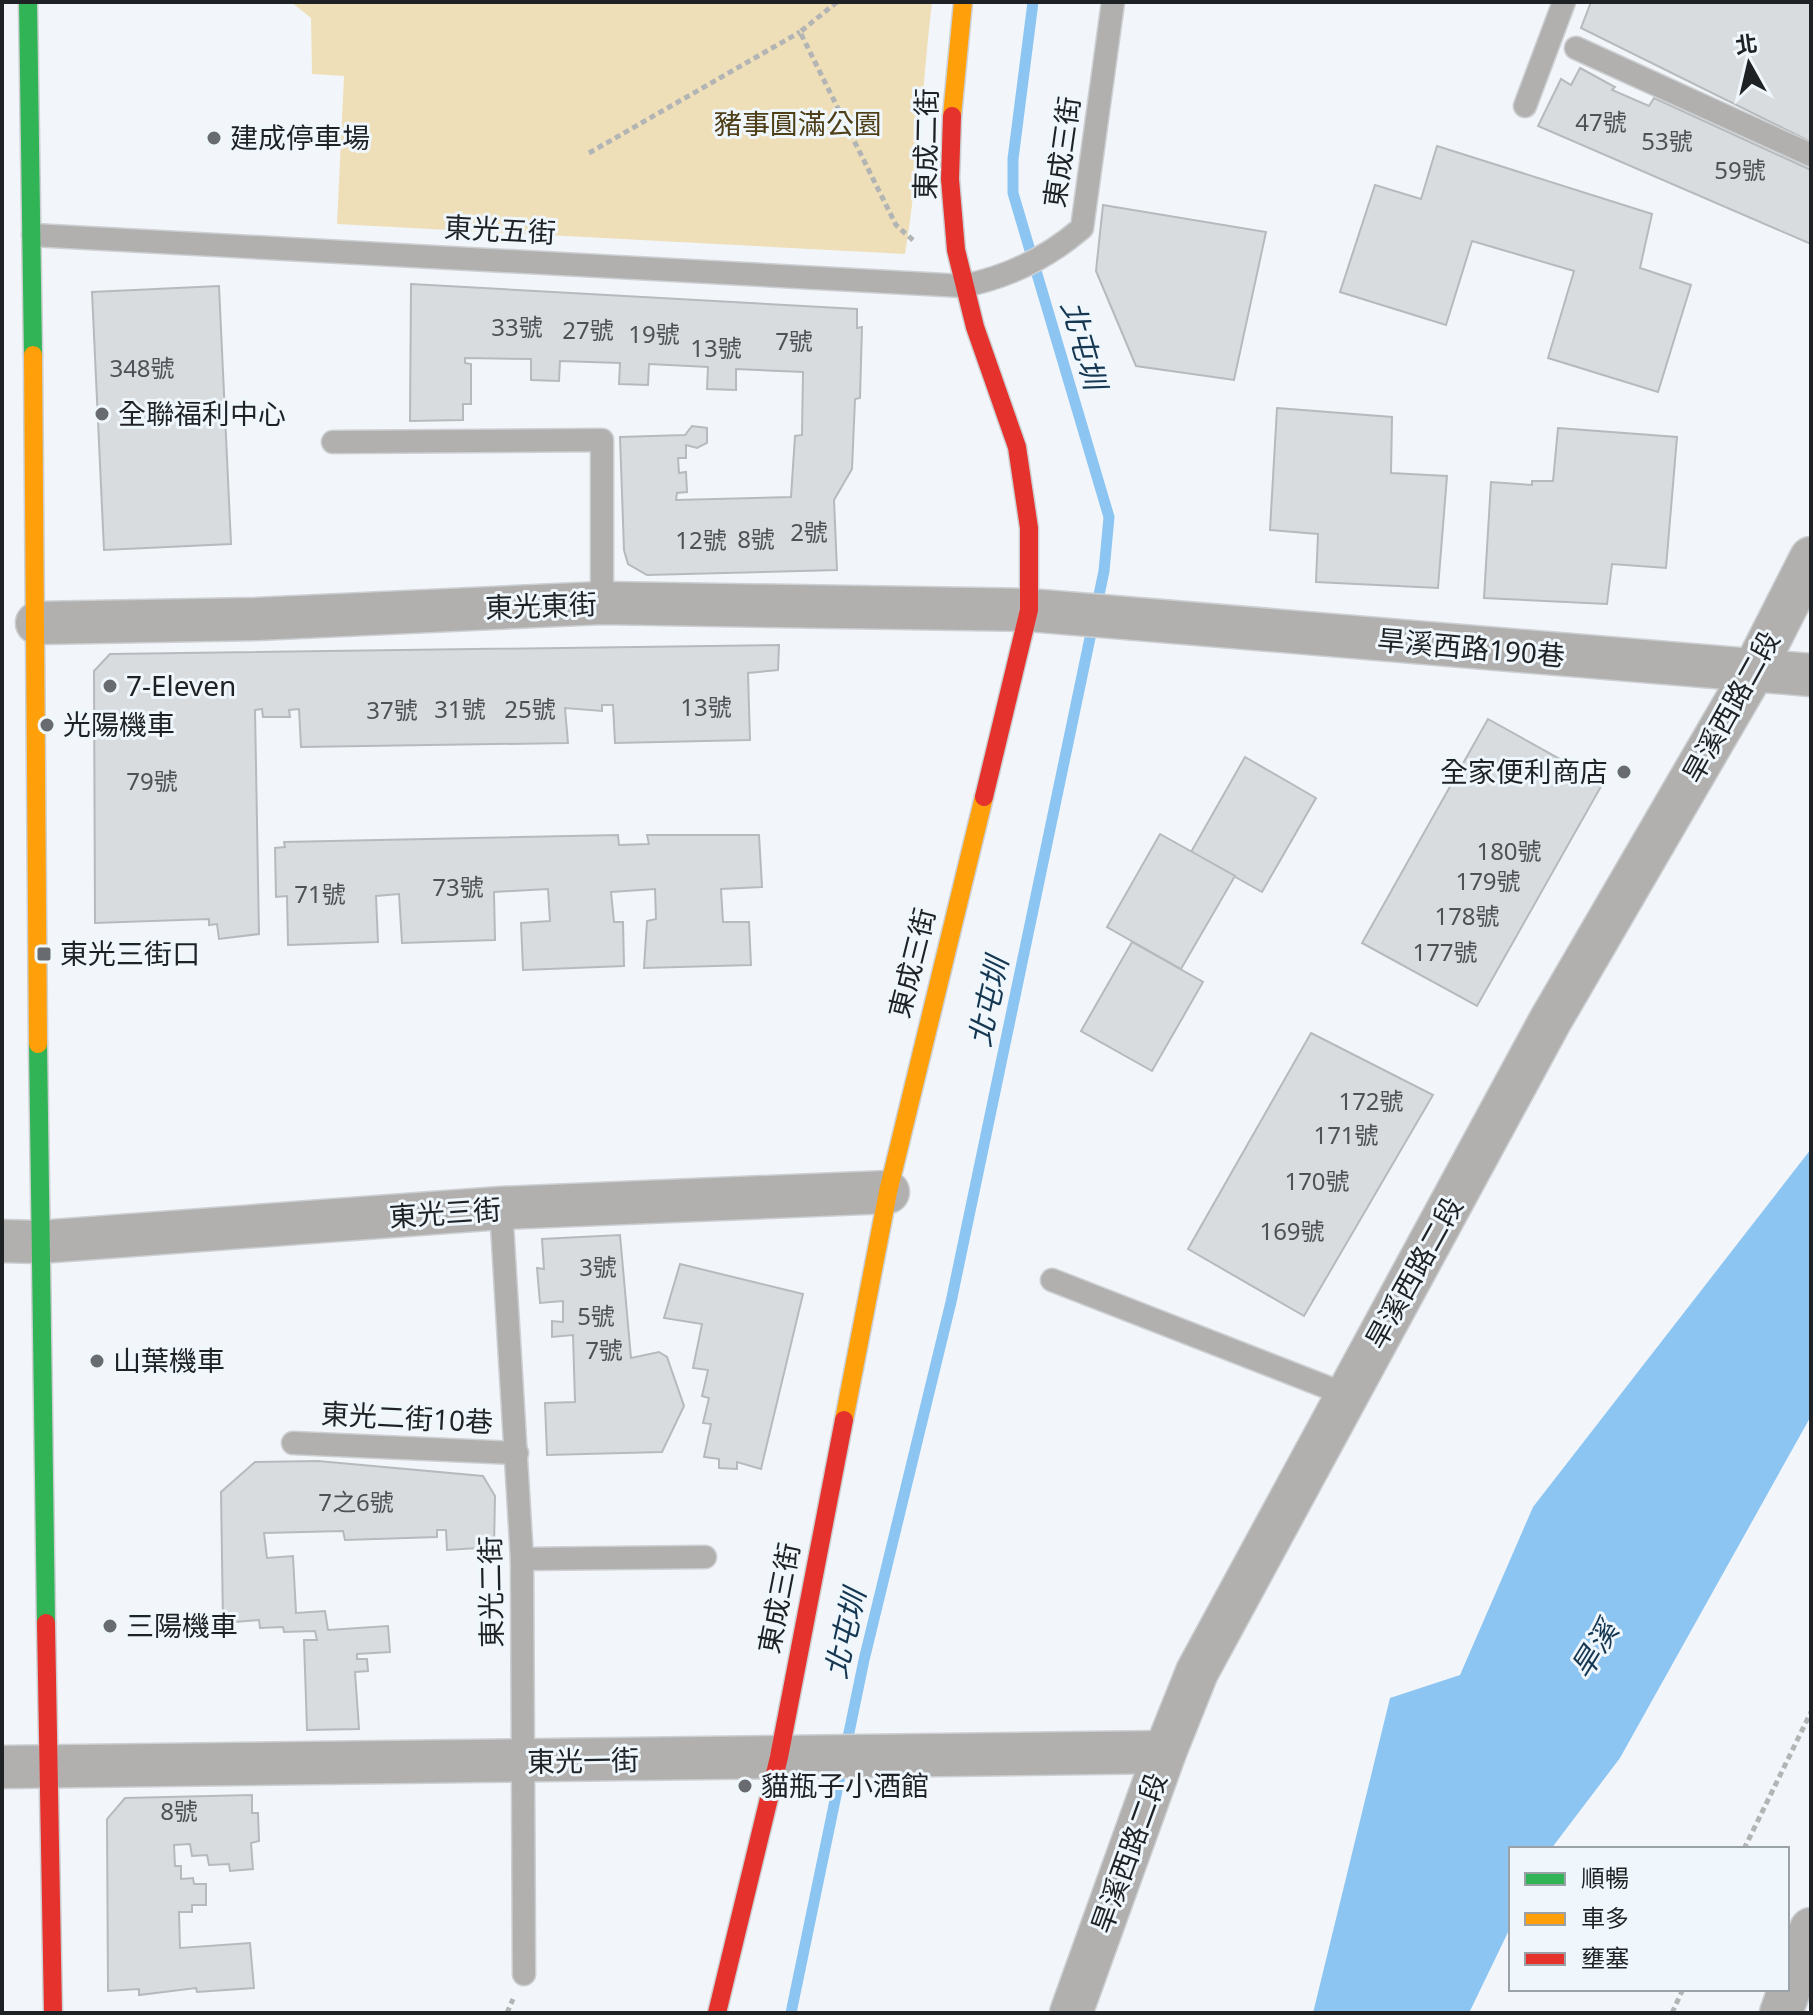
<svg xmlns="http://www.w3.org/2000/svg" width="1813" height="2015" font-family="'Noto Sans','Noto Sans TC',sans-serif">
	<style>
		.green { fill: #efdfb9 }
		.water { fill: #8dc5f2 }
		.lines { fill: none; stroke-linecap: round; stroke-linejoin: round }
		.stream { stroke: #8dc5f2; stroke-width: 11 }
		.building { fill: #d8dcdf; stroke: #b6babc; stroke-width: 2 }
		.lane-casing { stroke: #cdd0d3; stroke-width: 25 }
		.street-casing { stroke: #cdd0d3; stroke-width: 45 }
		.fast-casing { stroke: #cdd0d3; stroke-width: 21 }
		.slow-casing { stroke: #cdd0d3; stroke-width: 21 }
		.jam-casing { stroke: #cdd0d3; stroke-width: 21 }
		.path { stroke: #b3b5b5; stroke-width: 5; stroke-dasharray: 6 4; stroke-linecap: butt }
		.lane { stroke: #b1b0af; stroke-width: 22 }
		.street { stroke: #b1b0af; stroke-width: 42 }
		.fast { stroke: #30b455; stroke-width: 18 }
		.slow { stroke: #ff9f0a; stroke-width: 18 }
		.jam { stroke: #e5322d; stroke-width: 18 }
		.poi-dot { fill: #686c70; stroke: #eff7fd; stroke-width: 3 }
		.labels { text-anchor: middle; stroke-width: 6; stroke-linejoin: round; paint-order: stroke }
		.number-label { font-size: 24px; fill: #4e5256 }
		.park-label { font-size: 28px; fill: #4f3f18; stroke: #eff7fd }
		.poi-label { font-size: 28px; fill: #1e2225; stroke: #eff7fd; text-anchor: start }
		.street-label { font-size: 28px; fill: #1e2225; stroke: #eff7fd }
		.water-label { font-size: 30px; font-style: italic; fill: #163751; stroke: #eff7fd }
	</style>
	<rect width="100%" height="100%" fill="#f2f6fa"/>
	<path class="green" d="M291,2H932C922,86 919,171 905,254L337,224L344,76L312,74L311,18Z"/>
	<path class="water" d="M1811,1149V1416L1620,1758L1551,1849H1511V1926L1469,2013H1313L1390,1698L1460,1675L1533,1507Z"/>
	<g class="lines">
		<path class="stream" d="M791,2013L864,1660L951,1302L1104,571L1109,517L1013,193V159L1033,2"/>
	</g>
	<g class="building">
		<path d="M1591,2L1811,3V142L1581,28Z"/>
		<path d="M1580,68L1615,87L1612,90L1649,106L1654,98L1811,170V244L1538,126L1561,79L1571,85Z"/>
		<path d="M1437,146L1652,214L1640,268L1691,285L1658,392L1548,358L1574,271L1472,241L1446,325L1340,292L1375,185L1421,199Z"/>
		<path d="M1103,205L1266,232L1234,380L1136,366L1096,271Z"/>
		<path d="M411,284L857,309V328L862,327L860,398L855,399L852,469L834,500L837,570L647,575L628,564L624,550L620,437L685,435L692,426L707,428V443L697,448L686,445V458H678L679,473L686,472L687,492L677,493L676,500L791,497L795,436L802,435L803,372L736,369V390L707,389L708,367L649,364L648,385L619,384L620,363L560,361L559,381L531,380V359L465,358V363L471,364V404H463V420L410,421Z"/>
		<path d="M219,286L231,544L104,550L92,292Z"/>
		<path d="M1277,408L1392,417L1391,473L1447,476L1438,588L1316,582L1318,534L1270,530Z"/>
		<path d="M1558,428L1677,437L1666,568L1612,564L1607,604L1484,598L1491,482L1532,485V481H1553Z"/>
		<path d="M779,645L778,670L748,673L750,740L615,743L613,705H602V711L565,708L568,743L301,747L299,709L289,710L290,717H263L262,709L255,710L259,934L219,939L217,924L209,925V919L95,923L94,671L110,654Z"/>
		<path d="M1488,719L1603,783L1477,1006L1362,943Z"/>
		<path d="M1245,757L1316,798L1262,892L1191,852Z"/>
		<path d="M1160,834L1235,876L1181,969L1107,927Z"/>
		<path d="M618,835L619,845L649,844L647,835H759L762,887L721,889L723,922H749L751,965L644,968L647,921L656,919L655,889L611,892L614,922H623L624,966L523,970L521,923L550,921L548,889L494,892L495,940L402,943L399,894L376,896L378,942L288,945L287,896L276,897L275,848L285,847L284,842Z"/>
		<path d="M1132,942L1203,982L1152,1071L1081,1031Z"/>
		<path d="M1311,1033L1433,1095L1304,1316L1188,1249Z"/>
		<path d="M620,1235L631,1358L659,1352L667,1357L684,1406L662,1452L547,1455L545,1403L575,1402L573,1335L552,1337V1321L563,1322V1301L540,1303L537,1268L544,1269L542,1239Z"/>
		<path d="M680,1264L803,1294L761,1469L737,1462V1469L719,1468V1459L704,1457L711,1424L703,1423L709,1398L702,1396L708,1370L693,1368L702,1324L664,1318Z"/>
		<path d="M318,1461L483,1476L495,1496L494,1547L447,1550L446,1530H437V1537L345,1540L343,1531L264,1533L267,1558L293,1556L296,1613L325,1611L328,1630L388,1626L390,1652L357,1654V1659H367L368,1671L355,1672L359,1729L307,1730L304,1640H317L315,1631L284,1632L283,1627L260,1628L259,1620L223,1623L221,1492L255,1462Z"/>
		<path d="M252,1795V1813H258L259,1841L251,1843L253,1869L230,1871L229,1864L209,1865L207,1855L192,1856L190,1844L174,1845L175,1866H181V1879L193,1878L194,1884H206V1905H192V1912H179L180,1948L250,1943L254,1988L197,1992L196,1988L139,1995V1989L108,1991L107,1819L125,1798Z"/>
	</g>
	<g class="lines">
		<g class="lane-casing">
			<g id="lane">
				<path d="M1576,48L1811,155"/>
				<path d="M1525,106L1564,2"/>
				<path d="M33,235L963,286C1009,277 1047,258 1082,228L1113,2"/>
				<path d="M333,442L602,440V603"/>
				<path d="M501,1208L522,1559L524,1974"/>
				<path d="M1052,1280L1347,1395"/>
				<path d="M293,1443L517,1453"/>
				<path d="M522,1559L705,1557"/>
			</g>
		</g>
		<g class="street-casing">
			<g id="street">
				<path d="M37,623L256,619L602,603L1029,610L1811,675"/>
				<path d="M2,1241L39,1242L501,1208L888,1192"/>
				<path d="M2,1767L1165,1752"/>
				<path d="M1071,2013L1165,1752L1197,1672L1550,1021L1753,672L1811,558"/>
				<path d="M1781,2013L1811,1929"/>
			</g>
		</g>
		<g class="fast-casing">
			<g id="fast">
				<path d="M28,2L33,355"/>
				<path d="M38,1044L46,1623"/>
			</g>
		</g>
		<g class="slow-casing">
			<g id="slow">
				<path d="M952,116L963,2"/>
				<path d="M33,355L38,1044"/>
				<path d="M844,1420L888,1192L984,797"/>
			</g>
		</g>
		<g class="jam-casing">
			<g id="jam">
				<path d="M952,116L950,179L956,250L975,327L1017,447L1029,528V610L984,797"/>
				<path d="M46,1623L53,2013"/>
				<path d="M717,2013L779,1757L844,1420"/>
			</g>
		</g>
		<g class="path">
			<path d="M837,2L800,32L896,225L915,242"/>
			<path d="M589,153L800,32"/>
			<path d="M1744,1849L1811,1712"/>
			<path d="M507,2013L513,1999"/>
			<path d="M1672,2013L1683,1989"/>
		</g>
		<use href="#lane" class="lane"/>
		<use href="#street" class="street"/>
		<use href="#fast" class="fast"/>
		<use href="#slow" class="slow"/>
		<use href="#jam" class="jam"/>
	</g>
	<g class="poi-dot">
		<circle cx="214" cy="138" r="8"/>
		<circle cx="102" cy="414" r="8"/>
		<circle cx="110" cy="686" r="8"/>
		<circle cx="47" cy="725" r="8"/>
		<circle cx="1624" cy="772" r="8"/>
		<rect x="36" y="946" width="16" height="16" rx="4"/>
		<circle cx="97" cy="1361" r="8"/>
		<circle cx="110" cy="1626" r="8"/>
		<circle cx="745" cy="1786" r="8"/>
	</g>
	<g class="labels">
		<g class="number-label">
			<text x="1601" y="131">47號</text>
			<text x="1667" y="150">53號</text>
			<text x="1740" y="179">59號</text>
			<text x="517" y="336">33號</text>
			<text x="588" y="339">27號</text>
			<text x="654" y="343">19號</text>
			<text x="794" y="350">7號</text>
			<text x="716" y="357">13號</text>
			<text x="142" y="377">348號</text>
			<text x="809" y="541">2號</text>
			<text x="756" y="548">8號</text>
			<text x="701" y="549">12號</text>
			<text x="706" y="716">13號</text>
			<text x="460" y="718">31號</text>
			<text x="530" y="718">25號</text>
			<text x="392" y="719">37號</text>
			<text x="152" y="790">79號</text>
			<text x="1509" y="860">180號</text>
			<text x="1488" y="890">179號</text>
			<text x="458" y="896">73號</text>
			<text x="320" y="903">71號</text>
			<text x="1467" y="925">178號</text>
			<text x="1445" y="961">177號</text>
			<text x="1371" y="1110">172號</text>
			<text x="1346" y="1144">171號</text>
			<text x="1317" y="1190">170號</text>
			<text x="1292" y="1240">169號</text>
			<text x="598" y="1276">3號</text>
			<text x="596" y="1325">5號</text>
			<text x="604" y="1359">7號</text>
			<text x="356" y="1511">7之6號</text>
			<text x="179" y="1820">8號</text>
		</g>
		<g class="park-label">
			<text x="798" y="134">豬事圓滿公園</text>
		</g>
		<g class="poi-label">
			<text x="230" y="148">建成停車場</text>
			<text x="118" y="424">全聯福利中心</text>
			<text x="126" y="696">7-Eleven</text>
			<text x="63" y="735">光陽機車</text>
			<text x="1608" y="782" text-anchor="end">全家便利商店</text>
			<text x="60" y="964">東光三街口</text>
			<text x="113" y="1371">山葉機車</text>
			<text x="126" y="1636">三陽機車</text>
			<text x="761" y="1796">貓瓶子小酒館</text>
		</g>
		<g class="street-label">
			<text transform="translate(926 144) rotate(-89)" y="10">東成二街</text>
			<text transform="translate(1062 152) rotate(-82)" y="10">東成三街</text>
			<text transform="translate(500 230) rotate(3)" y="10">東光五街</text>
			<text transform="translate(541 606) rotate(-2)" y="10">東光東街</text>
			<text transform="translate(1471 648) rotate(5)" y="10">旱溪西路190巷</text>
			<text transform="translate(1731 707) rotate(-61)" y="10">旱溪西路二段</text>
			<text transform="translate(912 963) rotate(-76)" y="10">東成三街</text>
			<text transform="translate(445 1213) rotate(-4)" y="10">東光三街</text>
			<text transform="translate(1414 1273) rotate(-61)" y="10">旱溪西路二段</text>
			<text transform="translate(407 1418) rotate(3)" y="10">東光二街10巷</text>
			<text transform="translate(491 1592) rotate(-91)" y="10">東光二街</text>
			<text transform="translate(779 1598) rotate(-79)" y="10">東成三街</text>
			<text transform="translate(583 1761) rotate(-1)" y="10">東光一街</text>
			<text transform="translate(1129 1853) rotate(-70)" y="10">旱溪西路二段</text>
		</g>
		<g class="water-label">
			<text transform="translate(1083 345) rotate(74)" y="10">北屯圳</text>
			<text transform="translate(989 1002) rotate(-78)" y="10">北屯圳</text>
			<text transform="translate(846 1634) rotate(-77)" y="10">北屯圳</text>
			<text transform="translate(1595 1650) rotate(-58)" y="10">旱溪</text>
		</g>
	</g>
	<rect width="1813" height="2015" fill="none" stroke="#1e2225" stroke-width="8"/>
	<rect x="1509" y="1847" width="280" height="144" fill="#eff7fd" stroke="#9ba2a7" stroke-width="2"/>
	<rect x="1525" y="1873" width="40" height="12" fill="#30b455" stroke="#9ba2a7" stroke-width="2"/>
	<text x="1581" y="1887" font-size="24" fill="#1e2225">順暢</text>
	<rect x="1525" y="1913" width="40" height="12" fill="#ff9f0a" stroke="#9ba2a7" stroke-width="2"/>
	<text x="1581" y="1927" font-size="24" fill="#1e2225">車多</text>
	<rect x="1525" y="1953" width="40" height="12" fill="#e5322d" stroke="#9ba2a7" stroke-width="2"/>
	<text x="1581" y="1967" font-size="24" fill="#1e2225">壅塞</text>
	<g transform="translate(1749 64) rotate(352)" stroke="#eff7fd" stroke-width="6" paint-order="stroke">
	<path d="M0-6L14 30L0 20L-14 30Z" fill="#1e2225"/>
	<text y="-12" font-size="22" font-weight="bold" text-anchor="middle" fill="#1e2225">北</text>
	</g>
</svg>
